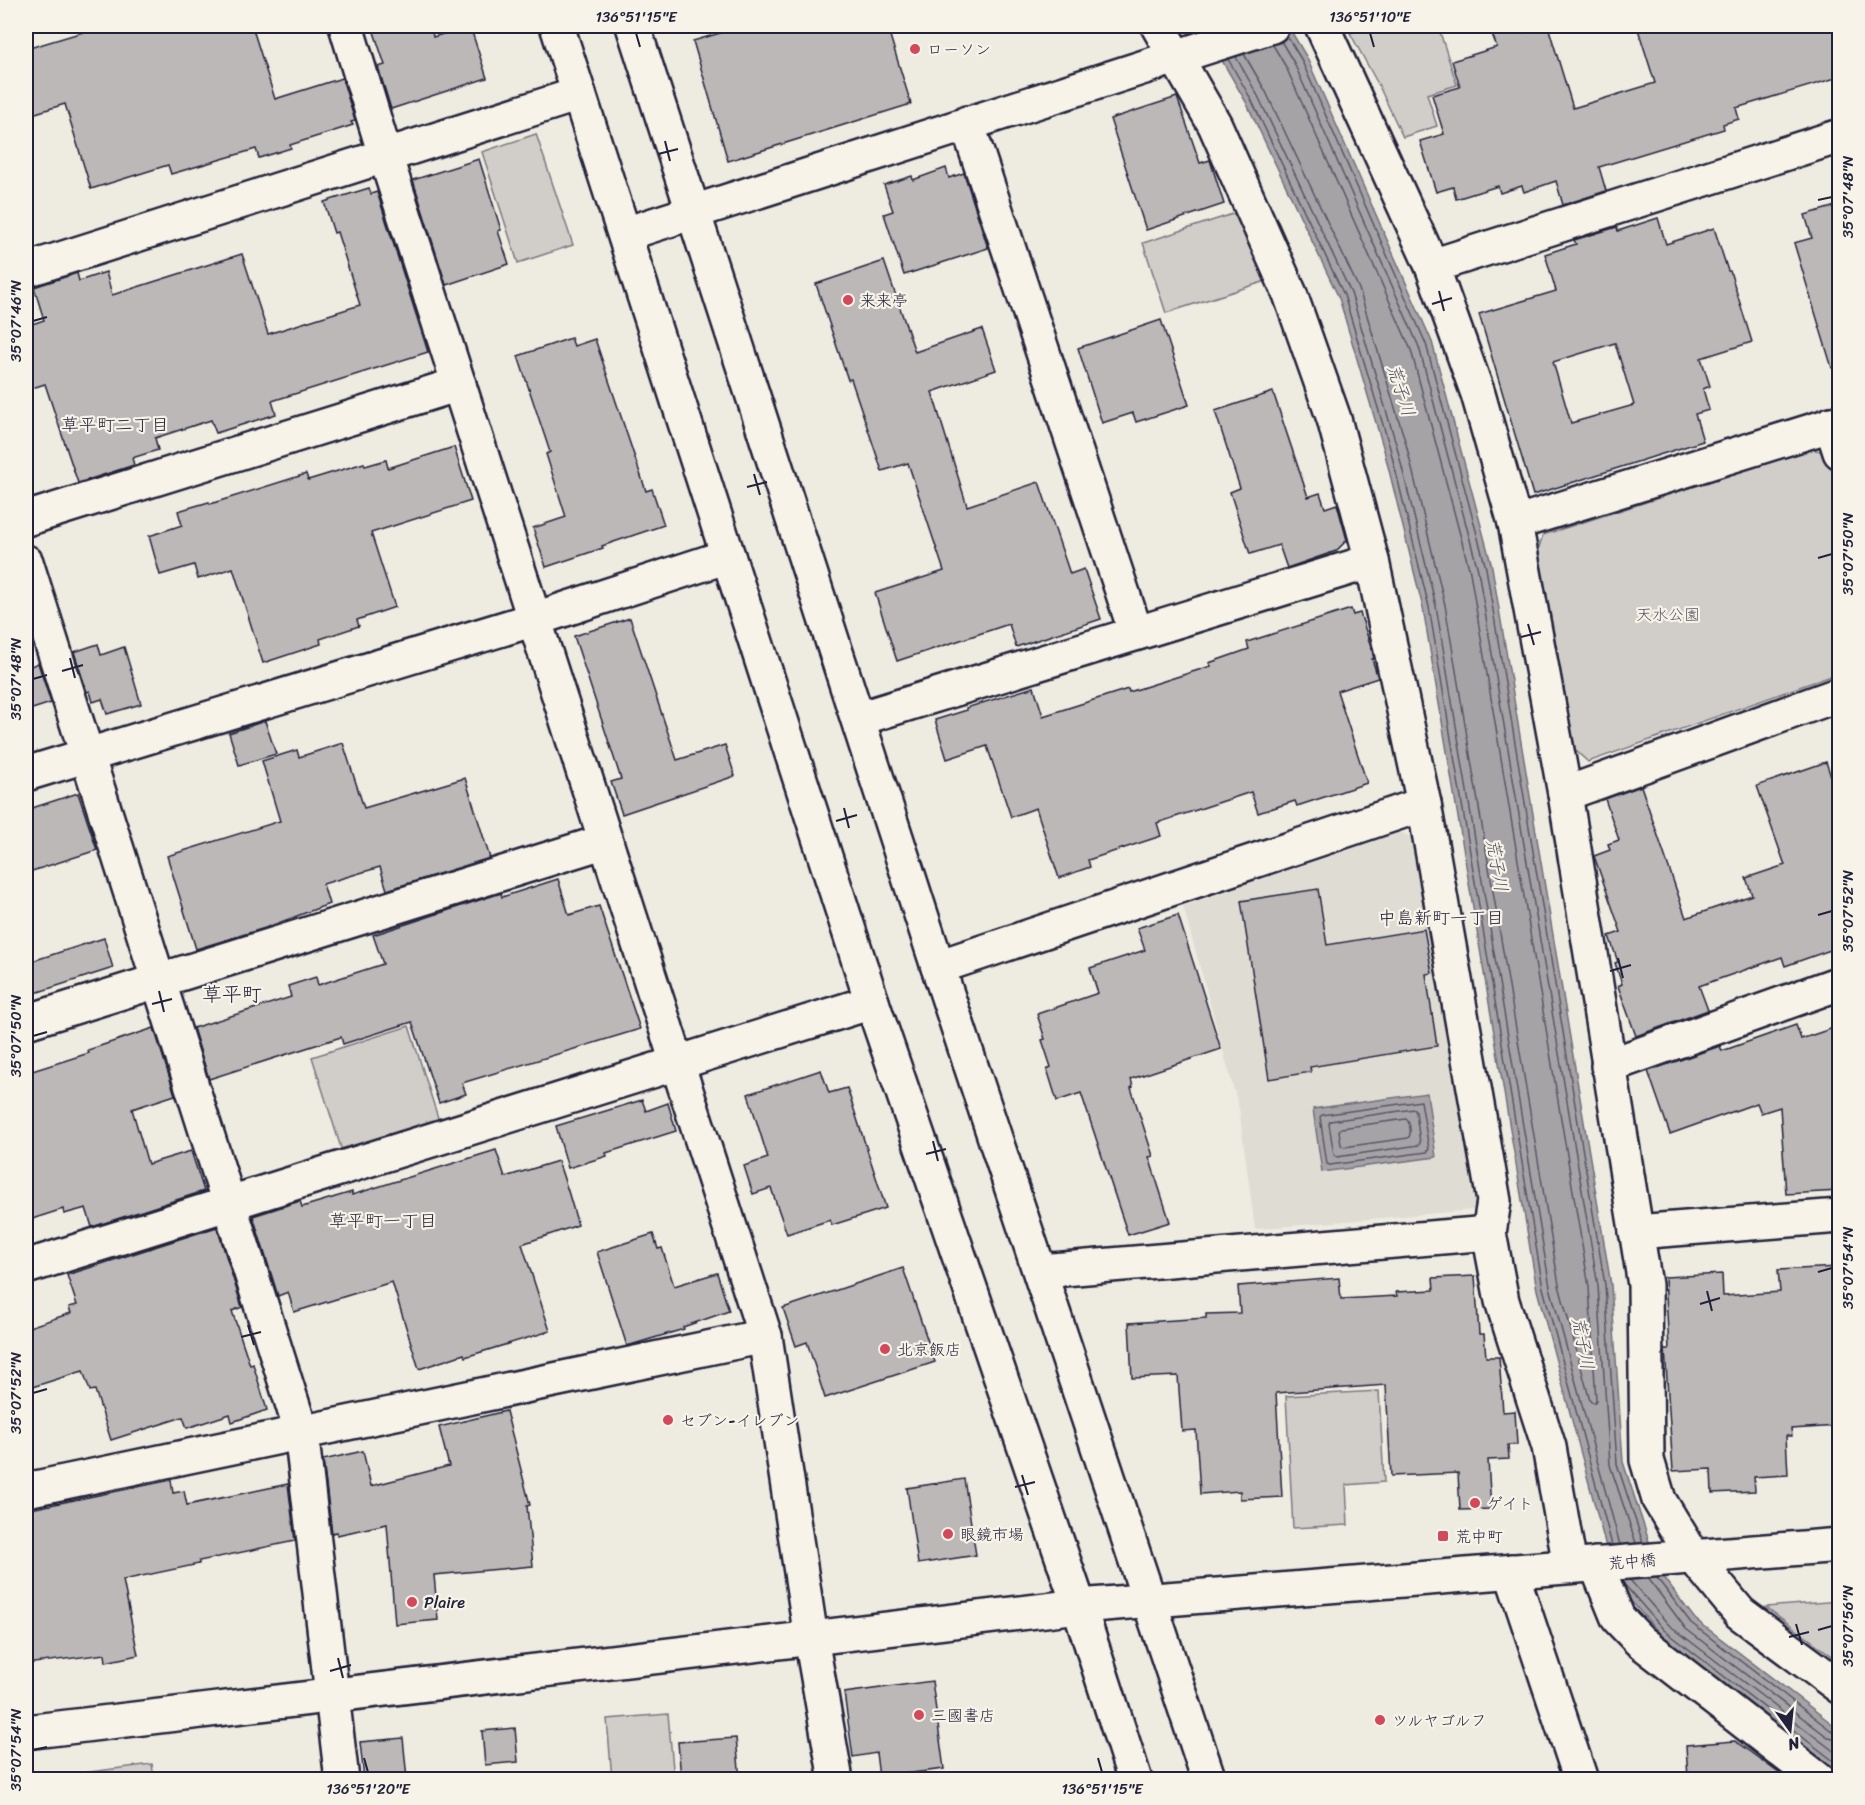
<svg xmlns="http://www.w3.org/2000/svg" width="1865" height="1805" font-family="Sriracha,'Klee One',sans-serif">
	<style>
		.built { fill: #dfdcd4 }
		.green { fill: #d1cdc9; stroke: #7a7882; stroke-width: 1.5 }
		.water { fill: #a6a3a6; stroke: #716f7b; stroke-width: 1.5 }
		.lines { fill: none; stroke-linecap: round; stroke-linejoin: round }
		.shore { stroke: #575666; stroke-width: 1.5 }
		.building { fill: #bbb8b7; stroke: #22223b; stroke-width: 1.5; fill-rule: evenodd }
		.street-casing { stroke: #22223b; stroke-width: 38 }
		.secondary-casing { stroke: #22223b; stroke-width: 38 }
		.street { stroke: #f7f3e8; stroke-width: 33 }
		.secondary { stroke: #f7f3e8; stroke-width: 33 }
		.ticks { fill: none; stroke: #22223b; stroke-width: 2 }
		.poi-dot { fill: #d1495b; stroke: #f7f3e8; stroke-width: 2 }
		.labels { text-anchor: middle; stroke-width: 4.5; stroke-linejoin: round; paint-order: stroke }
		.poi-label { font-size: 16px; fill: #22223b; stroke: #f7f3e8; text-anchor: start }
		.park-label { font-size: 16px; fill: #575566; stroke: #f7f3e8 }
		.street-label { font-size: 16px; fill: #22223b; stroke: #f7f3e8 }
		.water-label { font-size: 18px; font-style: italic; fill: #504f60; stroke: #f7f3e8 }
		.neighbourhood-label { font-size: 18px; fill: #22223b; stroke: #f7f3e8 }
		.quarter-label { font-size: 20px; fill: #22223b; stroke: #f7f3e8 }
		.neatline { fill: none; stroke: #22223b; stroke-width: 2 }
		.ticks-label { font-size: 15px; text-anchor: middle; fill: #22223b }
	</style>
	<rect width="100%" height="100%" fill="#eeebe1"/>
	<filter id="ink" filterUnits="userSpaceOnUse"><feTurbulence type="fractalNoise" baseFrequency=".0167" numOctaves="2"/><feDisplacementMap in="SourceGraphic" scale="12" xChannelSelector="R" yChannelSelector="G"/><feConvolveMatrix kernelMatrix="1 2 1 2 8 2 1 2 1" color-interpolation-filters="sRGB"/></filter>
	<g filter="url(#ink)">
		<path class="built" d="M1401,832L1420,843L1483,1201L1472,1210L1255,1229L1239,1108L1183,906Z"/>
		<g class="green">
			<path d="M1371,26H1438L1457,85L1427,94L1437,126L1403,137L1378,84L1350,33Z"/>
			<path d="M536,134L573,245L518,263L482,152Z"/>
			<path d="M1236,213L1266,281L1166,313L1143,243Z"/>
			<path d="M1812,449L1828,453L1839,493V673L1588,762L1575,750L1538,550L1543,535Z"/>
			<path d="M409,1026L439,1121L342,1151L312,1057Z"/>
			<path d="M1379,1391L1384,1482L1346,1485L1348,1525L1293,1528L1286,1396Z"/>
			<path d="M1839,1601V1661L1766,1607Z"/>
			<path d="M668,1714L674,1779H612L607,1719Z"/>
			<path d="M152,1764L154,1779H43V1778Z"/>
		</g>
		<g class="water">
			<path d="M1202,26H1288L1306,56L1432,342L1492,567L1611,1285L1623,1462L1659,1572L1695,1619L1839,1729V1774L1660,1634L1616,1584L1537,1290L1423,608L1384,450L1339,298L1246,102Z"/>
			<path d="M1427,1093L1436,1157L1322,1172L1313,1109Z"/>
		</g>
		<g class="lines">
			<g class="shore">
				<path d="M1287,36L1301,59L1426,344L1486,568L1605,1285L1617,1464L1643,1543"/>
				<path d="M1281,41L1294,63L1419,347L1478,570L1598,1286L1610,1465L1636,1543"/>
				<path d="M1244,54L1266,92L1359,289L1406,444L1445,605L1559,1285L1590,1401L1594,1403L1596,1400L1589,1287L1470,572L1411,350L1286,67L1273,45"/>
				<path d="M1236,57L1258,96L1351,293L1397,447L1436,606L1550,1287L1620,1545"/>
				<path d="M1228,59L1251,99L1344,295L1390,448L1429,607L1543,1288L1612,1545"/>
				<path d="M1421,1101L1429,1149L1427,1152L1330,1165L1327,1164L1320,1117L1322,1115Z"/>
				<path d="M1414,1109L1416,1112L1420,1143L1419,1145L1337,1157L1334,1155L1329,1124L1330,1121Z"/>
				<path d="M1406,1119C1410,1122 1412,1134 1408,1138L1344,1147L1341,1145L1339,1131L1341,1128Z"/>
				<path d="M1648,1578L1686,1629L1829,1738L1840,1741"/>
				<path d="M1657,1578L1691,1623L1833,1732L1840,1733"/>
				<path d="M1630,1580L1669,1625L1840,1756"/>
				<path d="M1623,1583L1664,1630L1840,1766"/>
			</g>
		</g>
		<g class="building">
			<path d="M103,26H252L275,99L342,78L355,121L351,122L353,125L290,145L291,148L259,158L256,149L171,174L168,165L91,189L65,104L26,116V49Z"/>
			<path d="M372,26H431L433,37L470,26L487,78L391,109L378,67L385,65Z"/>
			<path d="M744,26H887L911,104L728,161L693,41Z"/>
			<path d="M1519,26L1522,33L1548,26L1573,108L1655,83L1637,26H1832L1839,50V77L1736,108L1739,119L1723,124L1724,129L1599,167L1606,191L1563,205L1556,181L1524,192L1522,186L1500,193L1498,186L1456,199L1453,187L1436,192L1420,141L1444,134L1432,95L1460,87L1452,61L1497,47L1492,34Z"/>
			<path d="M1177,97L1200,163L1210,160L1224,204L1146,230L1110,119Z"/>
			<path d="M479,159L501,230L498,231L509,264L446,285L413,180Z"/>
			<path d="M946,168L949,178L964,173L988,248L904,275L884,214L893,211L884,185L912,176L913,180Z"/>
			<path d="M369,188L371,194L377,192L428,352L272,401L276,414L216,433L211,420L155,438L158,450L132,458L134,465L78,483L45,384L26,390V326L44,320L34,287L77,273L79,281L106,272L112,295L242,254L268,334L360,305L337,232L334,233L324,202Z"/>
			<path d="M1839,205V367L1832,368L1794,243L1812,238L1805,215Z"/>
			<path d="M1658,218L1666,244L1714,228L1728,271H1730L1752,342L1701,358L1710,386L1703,389L1709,410L1695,414L1703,441L1533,495L1479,314L1556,291L1545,254L1576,244L1574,240L1617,227L1618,231ZM1615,343L1634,405L1571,423L1553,362Z"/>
			<path d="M884,261L915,352L982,329L996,370L932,392L967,506L1039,482L1070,574L1084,569L1101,619L1016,647L1009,624L897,661L875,593L944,571L908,463L882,471L851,379L848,380L816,284Z"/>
			<path d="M1161,320L1189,405L1136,422L1133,413L1102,423L1078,348Z"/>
			<path d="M571,338L574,346L595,339L646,491L652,489L664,525L602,546L603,548L546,567L533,528L566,517L546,454L550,452L518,356Z"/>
			<path d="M1273,392L1308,497L1320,493L1325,508L1337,504L1347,540L1336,551L1287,568L1279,545L1250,554L1230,492L1240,488L1215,411Z"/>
			<path d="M454,447L471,501L371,533L395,607L357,620L359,626L320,639L321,644L263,663L233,568L198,579L194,565L160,575L149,536L182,525L178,511L209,502L210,504L306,474L308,480L364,463L365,466L386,460L388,468Z"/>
			<path d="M1351,609L1353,615L1360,613L1372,650L1374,659H1372L1378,678L1337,691L1367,783L1297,806L1295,801L1258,813L1251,792L1157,823L1161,836L1088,860L1090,867L1059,878L1036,808L1011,817L987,746L947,759L935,720L967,710L966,708L1034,687L1043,716L1128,689L1129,692L1211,666L1209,663L1249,649L1247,642Z"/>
			<path d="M630,618L677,760L725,745L735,776L622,814L611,782L621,779L574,636Z"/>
			<path d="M98,644L101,655L124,647L141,704L107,714L102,699L93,702L90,691L87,692L74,652Z"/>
			<path d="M38,663L51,703L26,711V668Z"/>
			<path d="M265,721L276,754L239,765L229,733Z"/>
			<path d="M343,743L364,808L465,778L490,858L387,890L380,867L323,884L329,904L265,928L196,949L167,856L280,821L262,761L297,750L299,757Z"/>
			<path d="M1826,762L1839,800V947L1785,966L1782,957L1699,986L1708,1010L1636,1036L1618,986L1622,984L1615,963L1618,962L1609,936L1621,932L1594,856L1610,850L1608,844L1619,840L1605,799L1641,786L1686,918L1752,895L1746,878L1785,865L1757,786Z"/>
			<path d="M78,793L97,850L26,873V810Z"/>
			<path d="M558,879L569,915L599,906L640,1029L462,1083L466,1094L439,1103L412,1022L343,1044L341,1037L209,1079L193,1028L291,997L288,986L316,977L318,985L383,964L373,935L501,893L502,897Z"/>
			<path d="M1318,889L1327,945L1424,929L1432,973L1426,974L1437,1046L1310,1067L1311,1072L1269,1079L1241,901Z"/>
			<path d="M1178,915L1221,1049L1131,1079L1133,1087L1131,1088L1153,1156L1149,1157L1170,1222L1128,1235L1081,1093L1057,1101L1047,1069L1051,1067L1042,1040L1045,1039L1037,1014L1098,993L1090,968L1145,950L1137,928Z"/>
			<path d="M104,938L113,968L26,996V963Z"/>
			<path d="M1796,1025L1801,1039L1839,1026V1191L1786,1194L1780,1107L1761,1113L1757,1103L1670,1134L1648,1071L1720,1046L1722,1051Z"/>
			<path d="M154,1028L175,1095L132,1109L148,1164L191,1151L204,1191L92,1227L86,1208L64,1214L63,1209L26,1221V1073L89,1053L88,1050Z"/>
			<path d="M821,1070L829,1093L847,1088L886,1208L832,1225L830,1220L787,1234L771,1188L753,1194L744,1166L768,1158L748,1094Z"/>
			<path d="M642,1100L646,1111L668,1103L676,1131L606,1153L607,1156L568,1168L556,1126Z"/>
			<path d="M496,1150L505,1177L558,1161L568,1191L578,1225L522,1244L550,1331L465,1357L464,1354L419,1369L392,1282L294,1312L288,1292L278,1296L253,1216L300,1201L302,1207L352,1192V1195Z"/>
			<path d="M217,1227L242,1307L232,1311L250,1365L253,1364L267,1410L232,1422L230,1414L187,1428L183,1417L111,1440L95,1390L90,1391L83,1371L26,1389V1328L71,1313L69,1307L77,1305L67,1275Z"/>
			<path d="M653,1234L658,1249L662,1248L674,1286L717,1273L729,1311L683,1327L684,1329L627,1346L597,1252Z"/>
			<path d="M1839,1267V1426L1791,1429L1792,1436H1786L1788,1475L1754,1477L1755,1491L1712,1493L1711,1469L1673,1471L1665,1349H1669L1665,1277L1722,1274L1723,1296L1780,1292L1778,1270Z"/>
			<path d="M903,1268L935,1362L825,1398L807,1342L796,1346L783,1308Z"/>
			<path d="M1475,1276L1479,1334H1484L1486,1357H1499L1503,1412L1515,1411L1517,1445H1508L1509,1459L1488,1460L1491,1509L1460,1510L1458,1473L1391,1476L1386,1385L1276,1393L1282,1497L1240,1499V1491L1200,1494L1196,1430L1182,1431L1178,1376L1132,1378L1129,1323L1206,1318V1314L1240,1313L1238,1286L1339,1278L1341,1299L1397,1296L1396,1292L1434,1290L1433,1278Z"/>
			<path d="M506,1411L530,1505L527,1506L533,1566L434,1575L438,1620L395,1624L387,1524L337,1535V1532L332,1533L323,1460L363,1451L371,1486L449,1466L439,1427Z"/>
			<path d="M964,1479L976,1555L918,1564L907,1488Z"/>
			<path d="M171,1480L173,1493L184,1491L187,1505L288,1484L295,1541L199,1561V1564L123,1580L138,1655L106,1662L105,1654L26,1664V1575L31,1574L26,1510Z"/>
			<path d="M932,1681L944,1769L879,1777L876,1753L853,1757L844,1693Z"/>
			<path d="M515,1728L518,1762L485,1765L482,1731Z"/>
			<path d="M403,1738L407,1779H364L360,1742Z"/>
			<path d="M736,1738L740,1779H681L678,1742Z"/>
			<path d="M1735,1741L1787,1779H1688L1686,1745Z"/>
		</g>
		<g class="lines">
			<g class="street-casing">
				<g id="street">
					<path d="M346,26L385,155L765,1336L811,1638L836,1780"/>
					<path d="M1158,26L1215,125L1290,294L1334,419L1372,561L1424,804L1494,1201L1489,1233L1502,1301L1549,1447L1570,1566"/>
					<path d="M1322,26L1432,266L1478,394L1515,523L1565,794L1645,1285L1647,1460L1659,1500L1693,1556L1740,1613L1840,1687"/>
					<path d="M967,123L1136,633"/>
					<path d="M625,234L1272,26"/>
					<path d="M1432,266L1840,136"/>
					<path d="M26,270L579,94"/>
					<path d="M1831,424L1840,452"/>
					<path d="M26,519L459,384"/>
					<path d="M1515,523L1840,422"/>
					<path d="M26,562L301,1431L342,1780"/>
					<path d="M858,719L1372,561"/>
					<path d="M26,774L535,619L728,556"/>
					<path d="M1565,794L1840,694"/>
					<path d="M938,967L1424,804"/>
					<path d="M26,1022L606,841"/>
					<path d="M1608,1066L1840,983"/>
					<path d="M1636,1232L1840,1216"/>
					<path d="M26,1267L872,1002"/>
					<path d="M1040,1271L1489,1233"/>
					<path d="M26,1490L765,1336"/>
					<path d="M1596,1564L1618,1618L1640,1641L1819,1780"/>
					<path d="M1511,1571L1581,1780"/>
				</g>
			</g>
			<g class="secondary-casing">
				<g id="secondary">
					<path d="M557,26L872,1002L1079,1606L1135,1780"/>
					<path d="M633,26L938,967L1209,1780"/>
					<path d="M26,1732L1079,1606L1840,1545"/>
				</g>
			</g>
			<use href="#street" class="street"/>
			<use href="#secondary" class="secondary"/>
		</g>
	</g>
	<path class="ticks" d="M636,33L640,47M1370,33L1374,47M665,141L670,161M658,154L678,149M1818,200L1832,197M1439,291L1444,311M1432,304L1452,298M33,321L47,317M754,474L760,495M747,487L767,482M1818,558L1832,554M1528,624L1534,645M1521,637L1541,632M70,658L75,678M62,671L83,665M33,679L47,675M844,808L849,828M836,821L857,815M1818,915L1832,911M1618,958L1623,978M1610,971L1631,965M159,991L164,1012M152,1004L172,999M33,1036L47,1032M933,1141L938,1161M926,1154L946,1149M1818,1272L1832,1268M1707,1291L1712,1311M1700,1304L1720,1298M248,1325L254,1345M241,1337L261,1332M33,1393L47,1389M1022,1475L1028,1495M1015,1487L1035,1482M1796,1624L1802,1645M1818,1630L1832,1626M1789,1637L1809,1632M338,1658L343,1678M330,1671L351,1665M33,1750L47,1747M364,1758L368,1772M1098,1758L1102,1772"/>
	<g class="poi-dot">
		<circle cx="915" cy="49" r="6"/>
		<circle cx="848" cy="300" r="6"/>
		<circle cx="885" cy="1349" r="6"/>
		<circle cx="668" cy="1420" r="6"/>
		<circle cx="1475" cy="1503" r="6"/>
		<circle cx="948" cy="1534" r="6"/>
		<rect x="1437" y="1530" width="12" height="12" rx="3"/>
		<circle cx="412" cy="1602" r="6"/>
		<circle cx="919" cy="1715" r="6"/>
		<circle cx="1380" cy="1720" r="6"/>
	</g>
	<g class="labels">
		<g class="poi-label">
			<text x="927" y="55">ローソン</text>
			<text x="860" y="306">来来亭</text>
			<text x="897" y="1355">北京飯店</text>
			<text x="680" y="1426">セブン-イレブン</text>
			<text x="1487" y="1509">ゲイト</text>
			<text x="960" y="1540">眼鏡市場</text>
			<text x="1455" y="1542">荒中町</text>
			<text x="424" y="1608">Plaire</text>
			<text x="931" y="1721">三國書店</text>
			<text x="1392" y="1726">ツルヤゴルフ</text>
		</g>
		<g class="park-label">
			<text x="1668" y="620">天水公園</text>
		</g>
		<g class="street-label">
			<text transform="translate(1632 1561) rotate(-5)" y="6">荒中橋</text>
		</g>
		<g class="water-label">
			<text transform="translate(1401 390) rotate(72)" y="6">荒子川</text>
			<text transform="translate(1497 865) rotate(80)" y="6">荒子川</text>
			<text transform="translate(1583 1343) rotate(79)" y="6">荒子川</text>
		</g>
		<g class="neighbourhood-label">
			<text x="115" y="431">草平町二丁目</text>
			<text x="1441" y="924">中島新町一丁目</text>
			<text x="383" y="1227">草平町一丁目</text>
		</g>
		<g class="quarter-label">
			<text x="232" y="1001">草平町</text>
		</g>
	</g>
	<rect width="1865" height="1805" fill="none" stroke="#f7f3e8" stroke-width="66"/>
	<g transform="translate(1790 1730) rotate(165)" stroke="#f7f3e8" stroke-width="4.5" paint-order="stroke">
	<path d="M0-4.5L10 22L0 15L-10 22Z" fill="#22223b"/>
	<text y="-9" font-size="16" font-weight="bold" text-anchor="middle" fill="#22223b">N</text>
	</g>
	<rect x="33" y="33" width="1799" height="1739" class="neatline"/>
	<g class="ticks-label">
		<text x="636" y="22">136°51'15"E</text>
		<text x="1370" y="22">136°51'10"E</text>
		<text transform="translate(1848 197) rotate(-90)" y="5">35°07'48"N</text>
		<text transform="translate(16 321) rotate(-90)" y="5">35°07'46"N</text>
		<text transform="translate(1848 554) rotate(-90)" y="5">35°07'50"N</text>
		<text transform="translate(16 679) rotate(-90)" y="5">35°07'48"N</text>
		<text transform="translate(1848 911) rotate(-90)" y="5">35°07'52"N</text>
		<text transform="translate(16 1036) rotate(-90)" y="5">35°07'50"N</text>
		<text transform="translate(1848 1268) rotate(-90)" y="5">35°07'54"N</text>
		<text transform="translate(16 1393) rotate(-90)" y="5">35°07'52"N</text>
		<text transform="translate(1848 1626) rotate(-90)" y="5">35°07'56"N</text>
		<text transform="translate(16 1750) rotate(-90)" y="5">35°07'54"N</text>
		<text x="368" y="1794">136°51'20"E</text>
		<text x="1102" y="1794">136°51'15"E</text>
	</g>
</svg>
